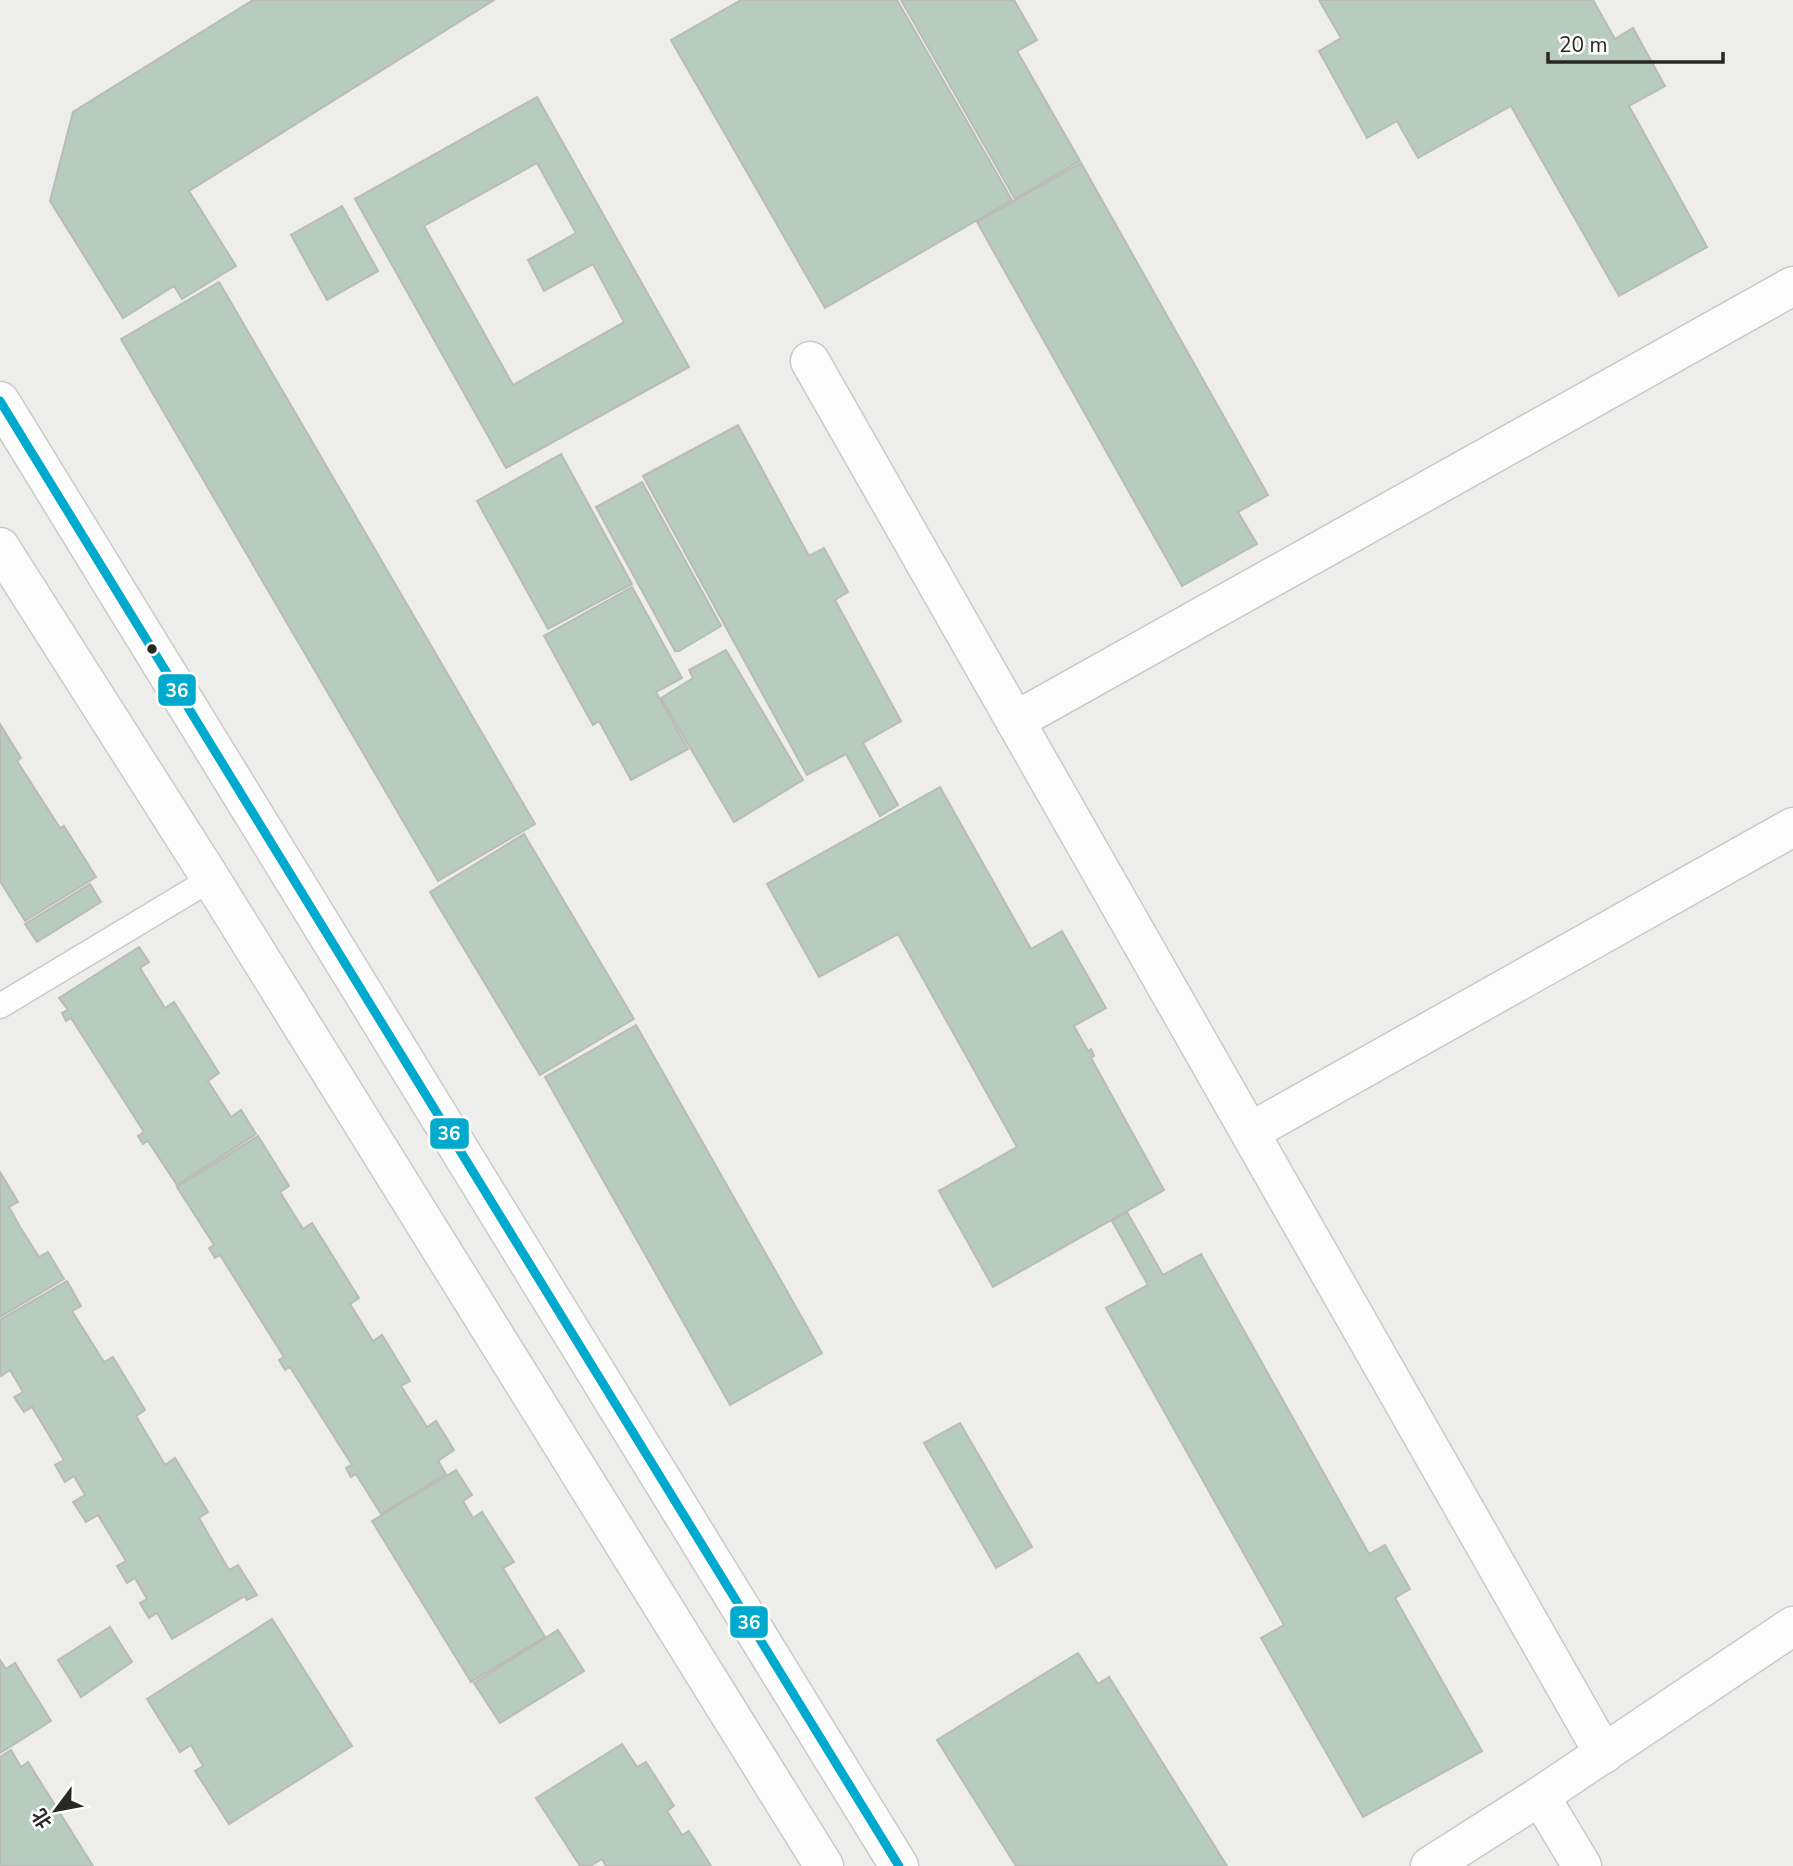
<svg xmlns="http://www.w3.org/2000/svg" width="1793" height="1866" font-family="'Nunito Sans','Noto Sans SC',sans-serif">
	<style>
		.building { fill: #b8cbbf; stroke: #b9bbb9; stroke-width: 2; fill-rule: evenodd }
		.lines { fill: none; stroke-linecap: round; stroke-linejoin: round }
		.service-casing { stroke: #c9cac8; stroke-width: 27 }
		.minor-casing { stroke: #c9cac8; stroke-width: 41 }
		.tertiary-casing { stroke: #c9cac8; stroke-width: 41 }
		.service { stroke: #fcfcfc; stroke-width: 24 }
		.minor { stroke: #fcfcfc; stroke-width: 38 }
		.tertiary { stroke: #fcfcfc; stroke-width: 38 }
		.bus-1-casing { stroke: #fff; stroke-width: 14 }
		.bus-1 { stroke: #00a9ce; stroke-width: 9 }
		.bus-dot { fill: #282927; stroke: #fff; stroke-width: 2.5 }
		.line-badge { stroke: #fff; stroke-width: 2.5 }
		.badge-label { font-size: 19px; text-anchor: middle; font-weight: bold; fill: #fff }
	</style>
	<rect width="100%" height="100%" fill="#edeeec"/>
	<g class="building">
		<path d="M253,0H494L189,191L236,266L182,299L174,286L123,318L50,201L73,112Z"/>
		<path d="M741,0H897L1012,200L825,308L671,40Z"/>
		<path d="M901,0H1014L1037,40L1017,51L1080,161L1015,199Z"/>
		<path d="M1319,0H1593L1615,39L1633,28L1665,86L1629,106L1707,247L1619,296L1511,106L1418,158L1397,121L1367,138L1319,51L1341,38Z"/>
		<path d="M537,97L689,367L506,468L355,199ZM537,163L576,233L528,260L544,291L593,264L624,322L513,385L424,226Z"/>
		<path d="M1081,163L1268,495L1238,512L1257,544L1182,586L977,222Z"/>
		<path d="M342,206L378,271L327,300L291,235Z"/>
		<path d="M219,282L535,824L438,881L121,339Z"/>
		<path d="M738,425L809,556L824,548L848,592L835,600L901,721L863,743L898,805L880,816L846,754L807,775L643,476Z"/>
		<path d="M561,454L632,584L548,629L477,501Z"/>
		<path d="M642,482L721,626L679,651H675L596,507Z"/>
		<path d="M632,587L682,678L656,692L688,749L631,780L599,721L593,725L544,636Z"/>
		<path d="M726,650L803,780L734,822L661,698L693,678L689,670Z"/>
		<path d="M0,724L21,758L17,761L60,828L64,826L96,877L25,921L0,881Z"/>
		<path d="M940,787L1031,949L1062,931L1106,1008L1074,1026L1088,1051L1091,1049L1094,1056L1091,1058L1164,1190L993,1287L939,1191L1017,1147L898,934L819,977L767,884Z"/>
		<path d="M524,834L634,1019L540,1075L430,892Z"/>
		<path d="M90,884L101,902L37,942L25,924Z"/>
		<path d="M139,947L149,962L140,968L165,1008L174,1002L219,1073L208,1081L231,1117L241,1110L256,1134L177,1185L148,1141L143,1144L138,1136L144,1132L71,1018L66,1021L62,1013L68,1010L59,998Z"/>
		<path d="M636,1025L822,1353L730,1405L545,1077Z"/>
		<path d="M258,1136L289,1186L280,1192L303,1229L312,1223L359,1298L350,1304L373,1341L382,1335L410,1381L401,1386L427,1427L436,1421L454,1450L438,1461L446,1474L381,1514L356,1474L351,1477L346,1468L352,1465L290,1367L285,1370L279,1360L284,1357L220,1255L215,1258L209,1248L214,1245L177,1187Z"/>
		<path d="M0,1172L18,1202L9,1207L20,1227L39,1257L48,1252L64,1279L0,1317Z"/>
		<path d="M1127,1212L1163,1275L1201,1254L1369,1554L1385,1545L1410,1589L1395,1598L1482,1751L1363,1817L1261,1638L1284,1625L1106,1308L1148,1285L1112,1221Z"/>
		<path d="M67,1281L81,1306L72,1311L104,1362L113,1357L145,1410L136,1416L165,1465L175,1458L208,1512L199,1518L229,1570L238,1565L257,1595L247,1600L245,1596L172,1639L157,1613L149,1618L140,1603L147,1599L135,1578L127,1583L117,1566L126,1561L98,1515L86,1522L73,1502L85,1495L74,1476L65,1482L55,1465L64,1460L32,1407L24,1412L14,1397L23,1392L10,1370L1,1376L0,1374V1320Z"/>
		<path d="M960,1423L1032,1547L996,1568L924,1443Z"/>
		<path d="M456,1470L472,1495L463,1501L473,1518L482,1512L514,1562L503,1568L545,1637L471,1682L372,1521Z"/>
		<path d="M272,1619L352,1746L229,1824L195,1771L203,1766L191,1745L180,1752L147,1699Z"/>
		<path d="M110,1627L132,1662L81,1697L58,1660Z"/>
		<path d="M558,1630L584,1671L500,1723L474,1683Z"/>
		<path d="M1078,1653L1098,1684L1109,1677L1227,1866H1016L937,1740Z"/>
		<path d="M0,1660L6,1669L15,1663L51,1721L0,1753Z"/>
		<path d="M622,1744L637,1767L646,1762L674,1806L667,1811L682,1835L689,1831L711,1866H606L602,1859L590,1866H580L536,1798Z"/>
		<path d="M11,1750L21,1767L28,1762L93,1866H0V1757Z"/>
	</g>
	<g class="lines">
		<g class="service-casing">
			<path id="service" d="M0,1006L211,879"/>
		</g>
		<g class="minor-casing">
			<g id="minor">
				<path d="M810,361L1604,1754"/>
				<path d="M1015,721L1793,286"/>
				<path d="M1250,1132L1793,827"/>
				<path d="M1540,1796L1582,1866"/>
				<path d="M1430,1866L1540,1796L1793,1626"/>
			</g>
		</g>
		<g class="tertiary-casing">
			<g id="tertiary">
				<path d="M0,401L899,1866"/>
				<path d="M0,547L211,879L824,1866"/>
			</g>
		</g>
		<use href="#service" class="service"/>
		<use href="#minor" class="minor"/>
		<use href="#tertiary" class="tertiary"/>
		<g class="bus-1-casing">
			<path id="bus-1" d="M0,401L899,1866"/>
		</g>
		<use href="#bus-1" class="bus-1"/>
	</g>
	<circle class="bus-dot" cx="152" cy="649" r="6"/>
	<g class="line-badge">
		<rect x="157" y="673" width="40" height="34" rx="7" fill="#00a9ce"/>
		<rect x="429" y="1117" width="41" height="33" rx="7" fill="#00a9ce"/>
		<rect x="729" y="1605" width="40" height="34" rx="7" fill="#00a9ce"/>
	</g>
	<g class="badge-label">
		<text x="177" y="697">36</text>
		<text x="449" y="1140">36</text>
		<text x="749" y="1629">36</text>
	</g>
	<g transform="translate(56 1810) rotate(238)" stroke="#ffffff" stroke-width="5" paint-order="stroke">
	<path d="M0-5L12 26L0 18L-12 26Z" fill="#282927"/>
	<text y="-10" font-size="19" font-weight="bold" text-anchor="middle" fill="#282927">北</text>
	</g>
	<path d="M1548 52v10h175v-10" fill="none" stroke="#282927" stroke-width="3.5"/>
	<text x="1559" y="52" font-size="21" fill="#282927" stroke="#ffffff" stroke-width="5" paint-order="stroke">20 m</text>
</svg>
